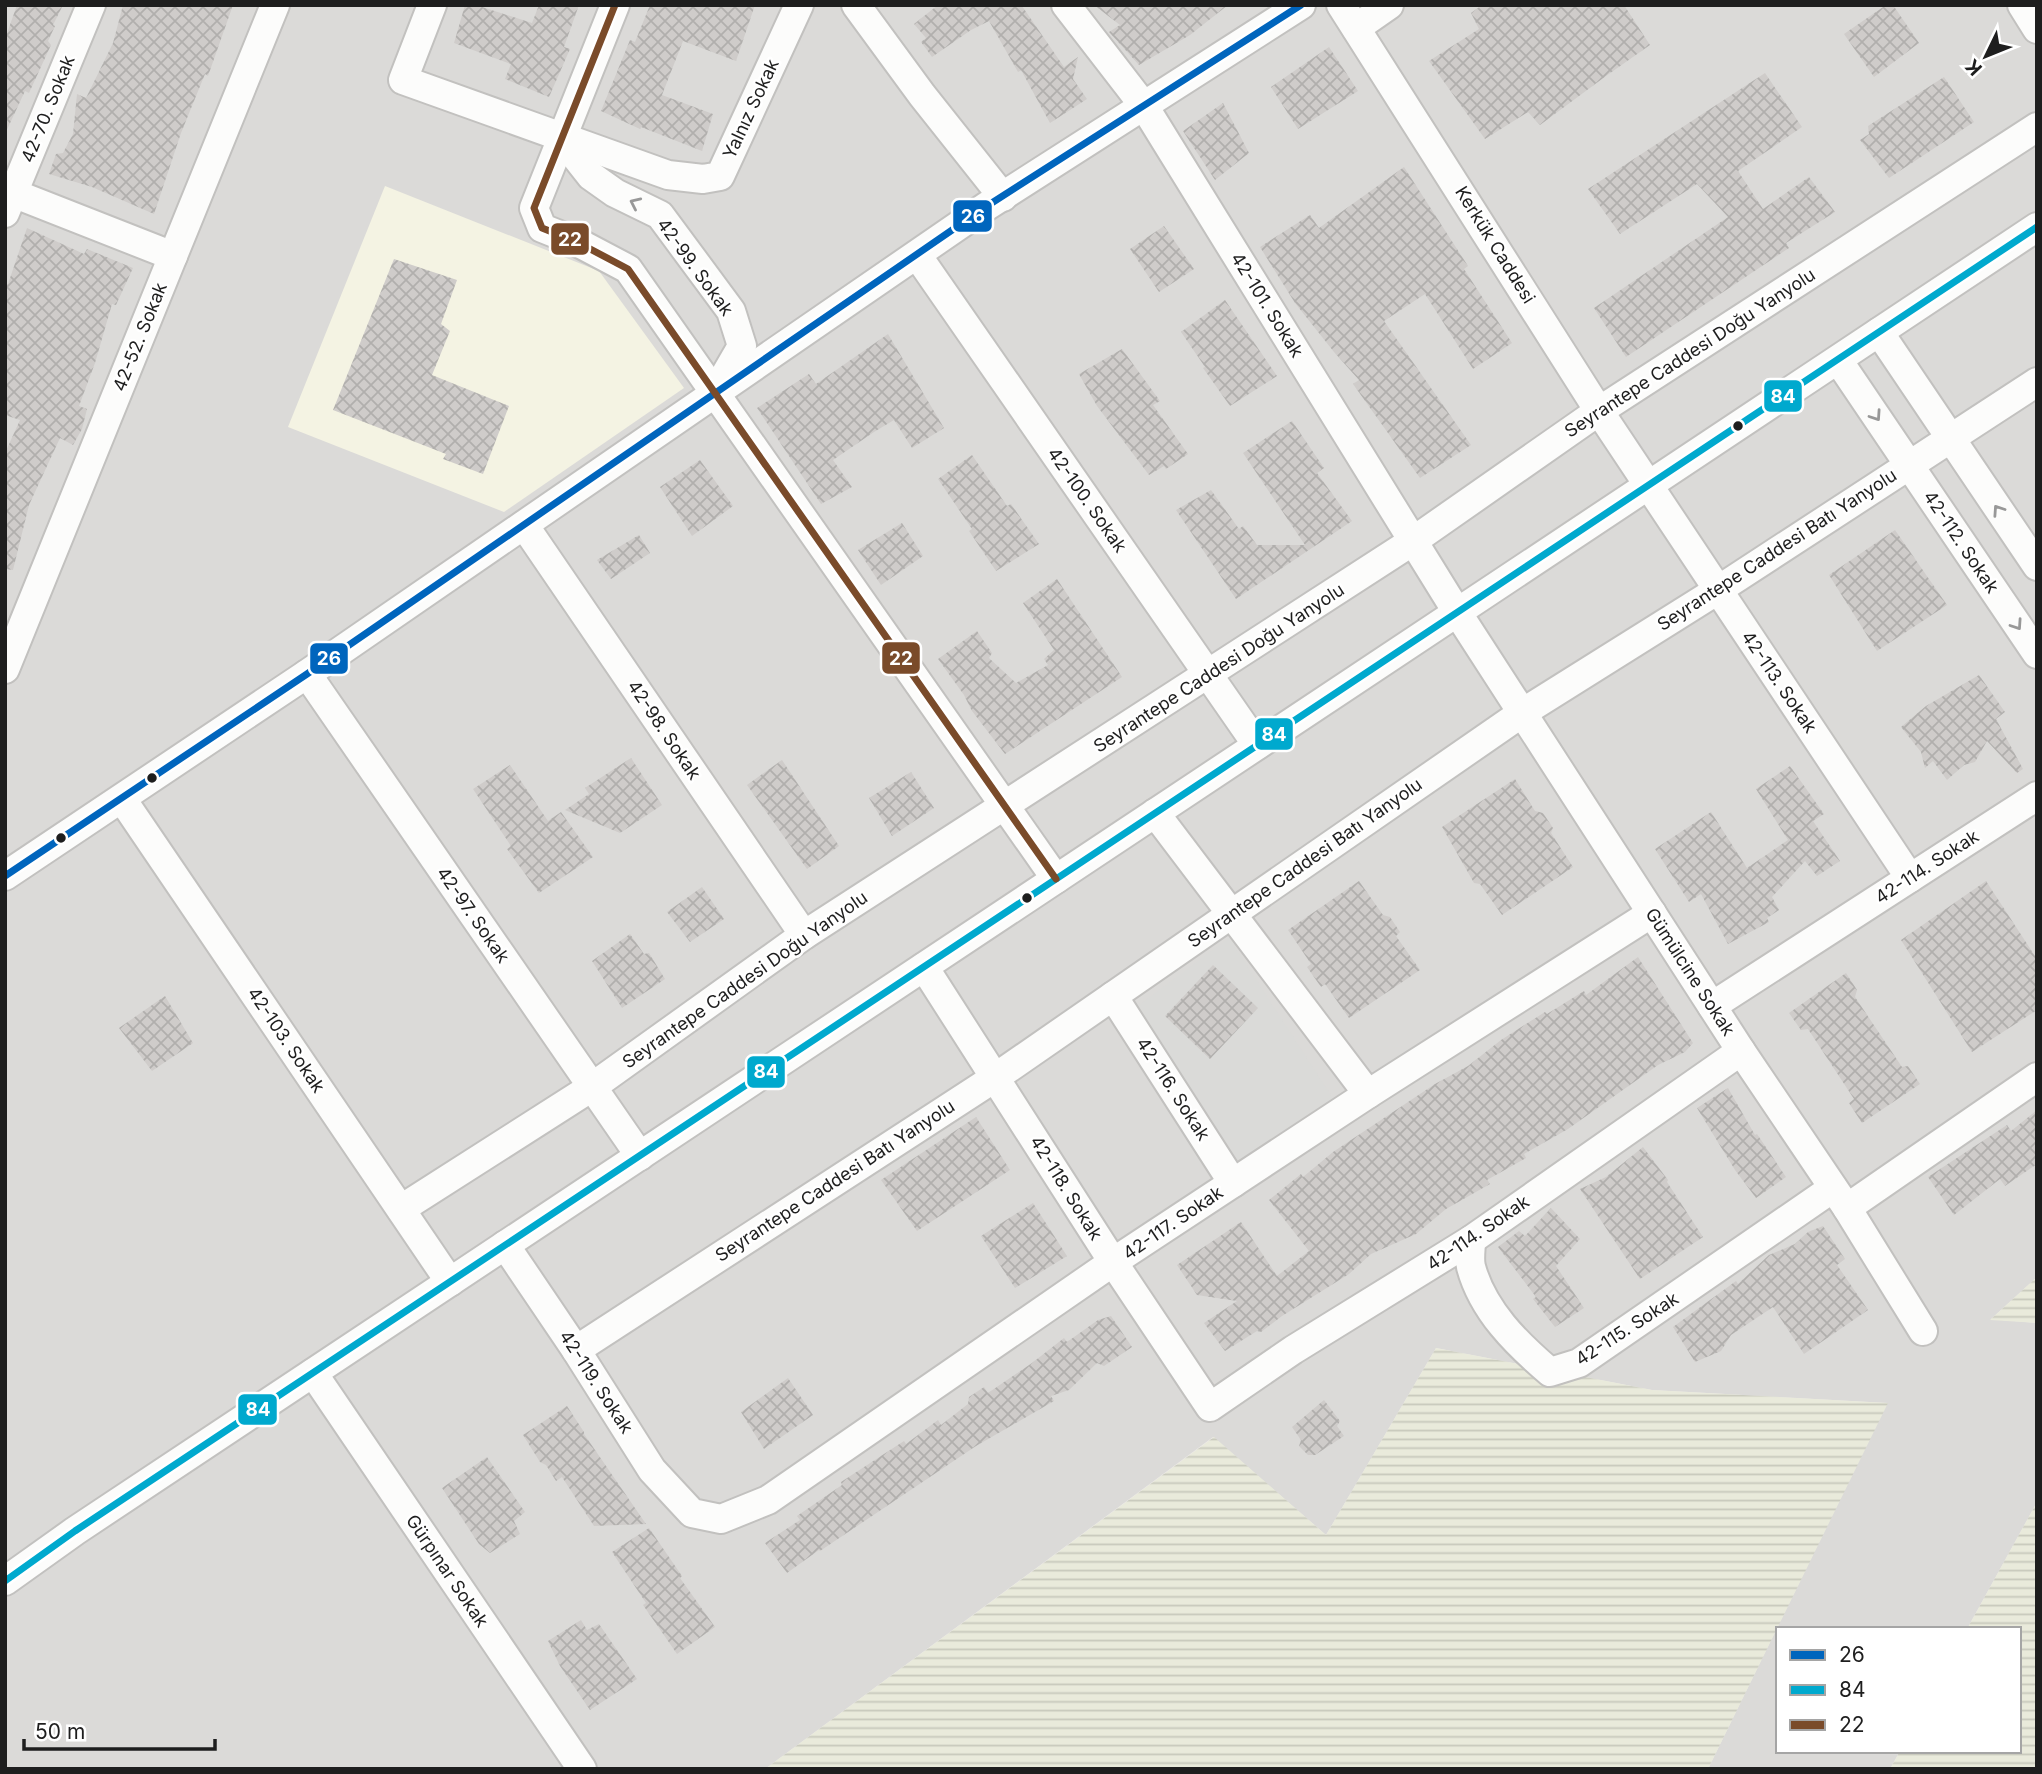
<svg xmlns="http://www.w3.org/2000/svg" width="2042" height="1774" font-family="Inter,sans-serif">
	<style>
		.residential { fill: #dbdad8 }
		.education { fill: #f4f3e3 }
		.religious { fill: #dadad8 }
		.farmland { fill: url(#farmland-rules) }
		.building { fill: url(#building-cross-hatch) }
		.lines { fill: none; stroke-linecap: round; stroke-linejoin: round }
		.minor-casing { stroke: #c2c1bf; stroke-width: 32 }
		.minor { stroke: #fcfcfb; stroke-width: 28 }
		.bus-1-casing { stroke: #fff; stroke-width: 12 }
		.bus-2-casing { stroke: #fff; stroke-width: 12 }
		.bus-3-casing { stroke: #fff; stroke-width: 12 }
		.bus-1 { stroke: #0065bd; stroke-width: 7 }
		.bus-2 { stroke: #00a9ce; stroke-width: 7 }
		.bus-3 { stroke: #7a4b2a; stroke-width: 7 }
		.oneway { stroke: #989898 }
		.bus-dot { fill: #1e1e1e; stroke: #fff; stroke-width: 2.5 }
		.labels { text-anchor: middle; stroke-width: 5; stroke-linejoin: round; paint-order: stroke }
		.street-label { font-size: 18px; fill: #1e1e1e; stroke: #fff }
		.line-badge { stroke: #fff; stroke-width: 2.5 }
		.badge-label { font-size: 19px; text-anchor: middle; font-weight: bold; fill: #fff }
	</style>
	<defs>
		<pattern id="farmland-rules" width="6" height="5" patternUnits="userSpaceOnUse" patternTransform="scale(1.75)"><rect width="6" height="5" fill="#e9eadb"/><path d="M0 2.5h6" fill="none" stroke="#c7c8bc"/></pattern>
		<pattern id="building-cross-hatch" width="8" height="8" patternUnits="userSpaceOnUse" patternTransform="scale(1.75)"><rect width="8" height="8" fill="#cfccca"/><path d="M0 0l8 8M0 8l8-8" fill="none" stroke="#b1afad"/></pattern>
	</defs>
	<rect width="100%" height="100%" fill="#eceae7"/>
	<path class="residential" d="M5,5H2037V1277L1991,1319L2037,1323V1502L1967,1629H1778V1751H1900L1890,1769H1708L1887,1403L1652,1390L1436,1348L1326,1535L1213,1437L765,1769H5Z"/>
	<path class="education" d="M385,186L599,271L684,388L504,512L288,427Z"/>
	<path class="religious" d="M1229,938L1336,1103L1236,1170L1135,1008Z"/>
	<g class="farmland">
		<path d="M2037,1277V1323L1990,1320Z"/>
		<path d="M1436,1348L1652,1390L1888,1403L1708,1769H765L1214,1437L1326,1535Z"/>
		<path d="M2037,1502V1769H1890L1900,1751H2019V1629H1967Z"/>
	</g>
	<g class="building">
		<path d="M17,5H63L53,25L55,26L48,41L51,45L29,93L25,91L5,134V39Z"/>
		<path d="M123,5H233L208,76L205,74L181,133L154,214L92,187L49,174L56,154L63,153L73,134L77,94L86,98L113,43Z"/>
		<path d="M465,5H476L532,23L539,5H579L564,47L570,49L549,97L505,79L511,64L454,43Z"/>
		<path d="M650,5H755L736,61L683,41L662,95L713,114L702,151L641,127L640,129L601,111L630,40L635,42Z"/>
		<path d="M938,5H1024L1022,6L1064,67L1078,57L1073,79L1087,99L1050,123L1021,70L1018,72L989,21L971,30L932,57L921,42L926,38L914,24Z"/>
		<path d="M1094,5H1228L1190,35L1139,65L1109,32L1120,25Z"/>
		<path d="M1482,5H1624L1650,45L1606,76L1540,125L1528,112L1485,139L1429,61L1479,29L1471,13Z"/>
		<path d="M1886,5H1893L1919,43L1874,77L1844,34Z"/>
		<path d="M1329,47L1358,91L1298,129L1271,87Z"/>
		<path d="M1765,73L1802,127L1738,171L1763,209L1809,177L1835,212L1786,243L1789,248L1626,357L1594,308L1728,217L1697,184L1620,234L1588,189Z"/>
		<path d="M1944,77L1974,122L1889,178L1860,140L1869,134L1868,126Z"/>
		<path d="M1223,103L1249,153L1215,180L1183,131Z"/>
		<path d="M1404,167L1468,266L1464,269L1512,343L1473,369L1425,294L1384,321L1471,445L1420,478L1353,384L1359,380L1334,352L1295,303L1260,247L1310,215L1319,228Z"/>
		<path d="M1164,226L1194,269L1159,292L1130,249Z"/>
		<path d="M27,228L84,254L87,249L133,268L116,305L112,304L95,363L79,406L87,409L82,429L73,445L60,438L29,505L13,570L5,569V453L20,420L5,415V284H8Z"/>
		<path d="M394,259L457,280L441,324L450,331L432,375L509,406L483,474L443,459L446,454L333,410Z"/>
		<path d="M1225,300L1277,376L1230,406L1203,368L1205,367L1181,332Z"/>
		<path d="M888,334L944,428L912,448L894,420L874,432L833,460L852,487L821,504L757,408L809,374L816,384Z"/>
		<path d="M1122,349L1160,401L1153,405L1188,454L1166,469L1164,466L1149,475L1097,406L1079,374Z"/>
		<path d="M1292,421L1324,468L1317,473L1352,521L1236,599L1176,510L1211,490L1239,529L1243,526L1257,545H1305L1243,453Z"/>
		<path d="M972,455L1007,506L1011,504L1039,544L996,571L969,531L972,529L938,479Z"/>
		<path d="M700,460L733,506L692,536L660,487Z"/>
		<path d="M902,523L923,556L881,585L858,550Z"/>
		<path d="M1895,530L1947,605L1877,651L1829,575Z"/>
		<path d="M639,535L650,553L611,579L597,560Z"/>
		<path d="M1057,579L1122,677L1005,754L972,711L964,695L938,659L977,631L992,653L989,658L1016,683L1048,665L1044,659L1054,650L1023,603Z"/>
		<path d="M1979,675L2005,712L1996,719L2023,769L2017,773L1987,741L1975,762L1964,765L1947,780L1933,761L1925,768L1921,752L1901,727L1926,706Z"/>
		<path d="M631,758L662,805L620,833L565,810L589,794L585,788Z"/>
		<path d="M782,760L839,846L807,869L747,785Z"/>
		<path d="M510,765L548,821L561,812L593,857L539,893L507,849L511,846L473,789Z"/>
		<path d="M1790,766L1824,814L1813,821L1840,861L1817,876L1805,861L1772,897L1779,910L1767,918L1769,922L1728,944L1701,894L1689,902L1655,849L1711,812L1747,868L1788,840L1756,789Z"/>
		<path d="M911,772L934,808L892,836L869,798Z"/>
		<path d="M1515,779L1535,811L1543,813L1553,828L1551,833L1573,867L1502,915L1480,884L1474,883L1442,827Z"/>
		<path d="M1359,881L1383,915L1390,917L1400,932L1396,936L1420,970L1349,1018L1325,984L1321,987L1307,967L1311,964L1288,930Z"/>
		<path d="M1986,881L2037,959V1010L1972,1052L1901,940Z"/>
		<path d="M702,887L724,919L690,942L667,912Z"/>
		<path d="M630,934L644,954L649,953L665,979L622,1008L592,961Z"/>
		<path d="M1638,957L1693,1043L1685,1052L1658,1065L1568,1129L1524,1154L1526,1158L1487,1180L1490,1184L1446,1209L1416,1234L1371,1254L1349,1274L1282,1316L1261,1332L1257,1331L1225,1351L1204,1323L1237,1301L1197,1295L1177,1265L1241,1222L1277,1276L1309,1251L1269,1200L1301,1174L1303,1177L1333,1152L1435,1084L1468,1066L1501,1040L1545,1012L1547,1014L1584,991L1586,995Z"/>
		<path d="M1213,965L1258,1008L1210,1059L1165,1016Z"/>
		<path d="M1846,973L1857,990L1855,997L1902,1067L1908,1066L1920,1084L1862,1123L1849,1103L1854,1099L1808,1029L1801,1030L1789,1013Z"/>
		<path d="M165,996L193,1043L152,1071L119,1028Z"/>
		<path d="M1728,1088L1755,1135L1757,1134L1786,1177L1756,1198L1735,1170L1697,1108Z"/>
		<path d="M2037,1110V1164L2005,1186L2000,1179L1954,1215L1928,1177L2007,1125L2011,1131Z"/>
		<path d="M976,1117L1010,1170L917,1231L881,1180Z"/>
		<path d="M1643,1147L1668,1180L1667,1182L1703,1237L1640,1279L1580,1189L1606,1177Z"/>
		<path d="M1033,1203L1067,1256L1015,1288L981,1236Z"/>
		<path d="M1551,1208L1580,1239L1556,1266L1584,1308L1555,1327L1533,1299L1536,1297L1498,1247L1519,1231L1525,1236Z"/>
		<path d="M1823,1226L1845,1259L1837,1265L1868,1310L1804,1354L1773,1307L1731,1335L1721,1351L1695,1362L1673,1327L1736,1281L1738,1284L1769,1255L1795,1244L1808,1232Z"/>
		<path d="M1111,1316L1132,1347L1104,1366L1097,1363L1069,1390L1051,1396L1054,1401L976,1446L820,1551L819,1550L787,1573L765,1543L800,1520L797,1516L842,1485L841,1482L904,1441L906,1444L938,1420L941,1425L968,1404L969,1397L984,1387L988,1393L1032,1363L1064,1338L1067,1342L1098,1320Z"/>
		<path d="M788,1378L813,1415L764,1449L741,1412Z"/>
		<path d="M1324,1400L1340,1421L1337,1426L1344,1436L1315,1455H1308L1299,1446L1301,1440L1292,1427Z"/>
		<path d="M567,1406L584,1432V1434L646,1524L594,1526L562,1477L556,1481L546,1465L540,1462L523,1435Z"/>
		<path d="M487,1457L525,1512L514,1521L520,1534L490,1553L479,1544L442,1488Z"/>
		<path d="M649,1528L682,1576L680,1578L715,1627L677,1654L643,1605L646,1603L612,1552Z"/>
		<path d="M581,1620L587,1630L599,1624L637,1679L590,1710L560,1666L548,1641Z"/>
	</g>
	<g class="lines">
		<g class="minor-casing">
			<g id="minor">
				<path d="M432,5L403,80L668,175L703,179L720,176L799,5"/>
				<path d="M615,5L534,208L542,228L577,242L628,269L1056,879"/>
				<path d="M856,5L922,95L1003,197"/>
				<path d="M1066,5L1144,106L1457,612L1741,1051L1847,1208L1923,1331"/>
				<path d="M1341,5L1599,411L1910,878"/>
				<path d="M2022,5L2037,29"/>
				<path d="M1356,28L1389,5"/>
				<path d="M561,138L591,176L615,193L660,215L731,311L742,346L717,389"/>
				<path d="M5,190L173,256"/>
				<path d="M5,213L91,5"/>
				<path d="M917,255L1257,745"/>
				<path d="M1879,332L2037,566"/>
				<path d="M1838,360L2037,654"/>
				<path d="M524,525L804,935"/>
				<path d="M5,669L275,5"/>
				<path d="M307,674L640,1156"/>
				<path d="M122,799L450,1282"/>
				<path d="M1155,813L1368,1094"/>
				<path d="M5,876L307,674L987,206L1301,5"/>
				<path d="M924,967L1113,1262L1210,1407L1293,1350L1471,1240L1741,1051"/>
				<path d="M1113,996L1233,1183"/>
				<path d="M1712,1006L2037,796"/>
				<path d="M1847,1208L2037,1077"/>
				<path d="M401,1209L592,1087L804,935L1413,541L1599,411L2037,127"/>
				<path d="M1471,1240C1471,1248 1469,1259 1471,1267C1483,1311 1517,1344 1550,1372L1579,1363L1833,1188"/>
				<path d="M505,1245L576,1350L652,1470L692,1513L721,1519L768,1500L1113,1262L1368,1094L1652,913"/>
				<path d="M576,1350L996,1077L1522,713L1718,590L2037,382"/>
				<path d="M313,1373L582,1769"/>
				<path d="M5,1581L75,1531L2037,227"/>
			</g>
		</g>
		<use href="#minor" class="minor"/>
		<g class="bus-1-casing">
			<path id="bus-1" d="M5,876L307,674L987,206L1301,5"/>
		</g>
		<g class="bus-2-casing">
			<path id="bus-2" d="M5,1581L75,1531L2037,227"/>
		</g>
		<g class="bus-3-casing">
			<path id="bus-3" d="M615,5L534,208L542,228L577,242L628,269L1056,879"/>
		</g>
		<use href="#bus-1" class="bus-1"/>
		<use href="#bus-2" class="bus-2"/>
		<use href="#bus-3" class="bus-3"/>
	</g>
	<defs><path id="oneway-chevron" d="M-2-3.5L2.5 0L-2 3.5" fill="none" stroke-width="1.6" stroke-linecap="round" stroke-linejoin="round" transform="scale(1.75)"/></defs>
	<g class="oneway">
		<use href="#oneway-chevron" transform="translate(635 203) rotate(-155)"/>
		<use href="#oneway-chevron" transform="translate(1876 416) rotate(56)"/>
		<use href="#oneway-chevron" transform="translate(1998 510) rotate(-124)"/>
		<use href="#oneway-chevron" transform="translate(2017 625) rotate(56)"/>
	</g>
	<g class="bus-dot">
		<circle cx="1738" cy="426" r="6"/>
		<circle cx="152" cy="778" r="6"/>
		<circle cx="61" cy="838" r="6"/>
		<circle cx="1027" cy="898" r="6"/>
	</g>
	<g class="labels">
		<g class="street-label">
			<text transform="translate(48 109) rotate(-68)" y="6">42-70. Sokak</text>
			<text transform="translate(751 109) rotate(-65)" y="6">Yalnız Sokak</text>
			<text transform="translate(1495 245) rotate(58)" y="6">Kerkük Caddesi</text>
			<text transform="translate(695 267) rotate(54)" y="6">42-99. Sokak</text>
			<text transform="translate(1267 305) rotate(58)" y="6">42-101. Sokak</text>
			<text transform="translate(140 337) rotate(-68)" y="6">42-52. Sokak</text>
			<text transform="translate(1690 353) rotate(-33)" y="6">Seyrantepe Caddesi Doğu Yanyolu</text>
			<text transform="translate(1087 500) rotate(55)" y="6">42-100. Sokak</text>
			<text transform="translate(1961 542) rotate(56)" y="6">42-112. Sokak</text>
			<text transform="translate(1777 550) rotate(-33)" y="6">Seyrantepe Caddesi Batı Yanyolu</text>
			<text transform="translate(1219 668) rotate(-33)" y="6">Seyrantepe Caddesi Doğu Yanyolu</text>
			<text transform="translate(1779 682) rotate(56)" y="6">42-113. Sokak</text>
			<text transform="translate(664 730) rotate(56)" y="6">42-98. Sokak</text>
			<text transform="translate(1305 863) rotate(-35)" y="6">Seyrantepe Caddesi Batı Yanyolu</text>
			<text transform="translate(1927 867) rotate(-33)" y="6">42-114. Sokak</text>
			<text transform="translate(473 915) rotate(55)" y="6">42-97. Sokak</text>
			<text transform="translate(1690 972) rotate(57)" y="6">Gümülcine Sokak</text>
			<text transform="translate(745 980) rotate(-35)" y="6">Seyrantepe Caddesi Doğu Yanyolu</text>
			<text transform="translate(286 1040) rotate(56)" y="6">42-103. Sokak</text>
			<text transform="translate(1173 1089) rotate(57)" y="6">42-116. Sokak</text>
			<text transform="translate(835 1181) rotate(-33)" y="6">Seyrantepe Caddesi Batı Yanyolu</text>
			<text transform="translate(1066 1188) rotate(58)" y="6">42-118. Sokak</text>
			<text transform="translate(1173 1223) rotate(-34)" y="6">42-117. Sokak</text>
			<text transform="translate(1478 1233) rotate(-34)" y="6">42-114. Sokak</text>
			<text transform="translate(1627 1329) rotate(-33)" y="6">42-115. Sokak</text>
			<text transform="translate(596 1382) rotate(57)" y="6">42-119. Sokak</text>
			<text transform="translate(447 1571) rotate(56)" y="6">Gürpınar Sokak</text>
		</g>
	</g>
	<g class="line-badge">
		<rect x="952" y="199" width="41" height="34" rx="7" fill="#0065bd"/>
		<rect x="550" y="222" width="40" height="34" rx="7" fill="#7a4b2a"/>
		<rect x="1763" y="379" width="40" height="34" rx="7" fill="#00a9ce"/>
		<rect x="881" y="641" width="40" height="34" rx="7" fill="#7a4b2a"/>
		<rect x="309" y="642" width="40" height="33" rx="7" fill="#0065bd"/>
		<rect x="1254" y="717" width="40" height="34" rx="7" fill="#00a9ce"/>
		<rect x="746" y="1055" width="40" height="34" rx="7" fill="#00a9ce"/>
		<rect x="237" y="1393" width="41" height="33" rx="7" fill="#00a9ce"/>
	</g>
	<g class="badge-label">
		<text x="973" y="223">26</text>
		<text x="570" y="246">22</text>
		<text x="1783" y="403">84</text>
		<text x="901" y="665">22</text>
		<text x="329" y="665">26</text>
		<text x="1274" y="741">84</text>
		<text x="766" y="1078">84</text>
		<text x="258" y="1416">84</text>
	</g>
	<rect width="2042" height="1774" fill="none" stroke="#1e1e1e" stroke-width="14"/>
	<rect x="1776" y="1627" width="245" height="126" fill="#ffffff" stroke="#a5a5a5" stroke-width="2"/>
	<rect x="1790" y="1650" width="35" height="10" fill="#0065bd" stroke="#a5a5a5" stroke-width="2"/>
	<text x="1839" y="1662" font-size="21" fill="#1e1e1e">26</text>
	<rect x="1790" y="1685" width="35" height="10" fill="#00a9ce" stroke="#a5a5a5" stroke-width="2"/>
	<text x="1839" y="1697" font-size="21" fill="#1e1e1e">84</text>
	<rect x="1790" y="1720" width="35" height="10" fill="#7a4b2a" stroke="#a5a5a5" stroke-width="2"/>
	<text x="1839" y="1732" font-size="21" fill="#1e1e1e">22</text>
	<g transform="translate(1986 56) rotate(227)" stroke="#ffffff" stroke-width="5" paint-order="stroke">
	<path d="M0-5L12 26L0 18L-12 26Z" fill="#1e1e1e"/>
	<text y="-10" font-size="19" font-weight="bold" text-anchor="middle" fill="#1e1e1e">K</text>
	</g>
	<path d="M24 1739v10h191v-10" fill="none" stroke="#1e1e1e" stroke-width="3.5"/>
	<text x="35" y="1739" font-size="21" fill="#1e1e1e" stroke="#ffffff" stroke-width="5" paint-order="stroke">50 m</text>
</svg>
